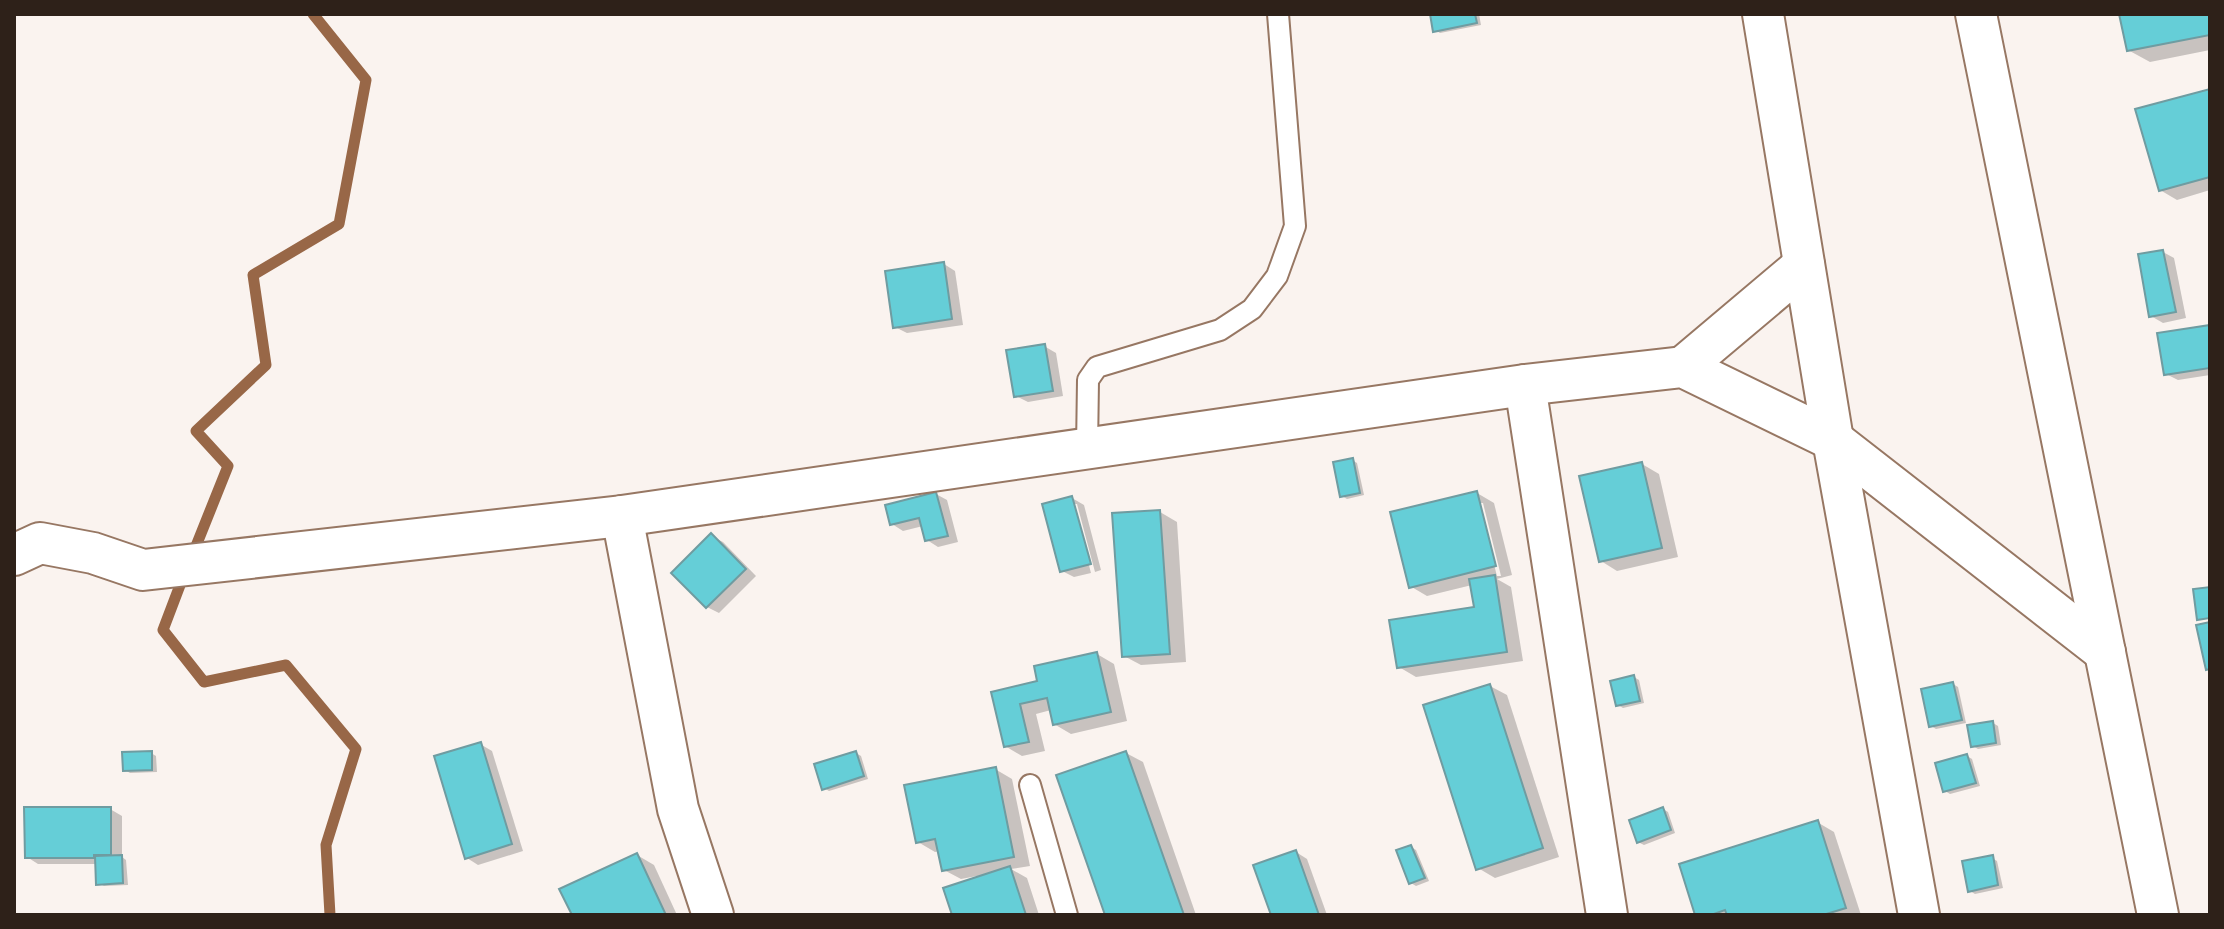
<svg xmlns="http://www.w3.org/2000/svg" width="2224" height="929" font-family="'Varela Round',sans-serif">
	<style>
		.shadow { fill: #0003; fill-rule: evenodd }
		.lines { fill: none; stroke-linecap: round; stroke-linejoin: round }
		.stream { stroke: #986747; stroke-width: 11 }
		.building { fill: #65ced7; stroke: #6f9ca1; stroke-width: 2 }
		.lane-casing { stroke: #977763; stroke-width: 24 }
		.street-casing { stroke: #977763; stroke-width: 44 }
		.lane { stroke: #fff; stroke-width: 20 }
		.street { stroke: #fff; stroke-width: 40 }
	</style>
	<rect width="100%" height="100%" fill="#faf3ef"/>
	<g class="shadow">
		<path d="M1432,14H1479L1481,25L1440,33L1435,30Z"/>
		<path d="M2121,14H2210V50L2150,62L2128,50Z"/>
		<path d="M2210,91V190L2177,200L2160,190Z"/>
		<path d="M2163,252L2174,258L2186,318L2163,323L2151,316Z"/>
		<path d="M944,264L955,271L963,325L907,333L895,327Z"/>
		<path d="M2210,327V375L2178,380L2166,374Z"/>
		<path d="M1044,346L1056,353L1063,396L1028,402L1016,396Z"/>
		<path d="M1352,460L1357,463L1364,495L1347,499L1342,496Z"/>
		<path d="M1642,464L1659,474L1678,557L1617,571L1601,561Z"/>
		<path d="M1477,493L1494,503L1512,575L1497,579L1511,587L1523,661L1416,677L1399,667L1476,609L1472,585L1427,596L1410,586ZM1478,503H1483L1501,576H1497Z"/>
		<path d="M936,494L947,500L958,542L938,547L927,540L923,526L903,531L892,524Z"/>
		<path d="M1072,498L1084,505L1101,570L1095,572L1077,504H1073L1091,573L1074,577L1062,571Z"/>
		<path d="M1160,512L1177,522L1186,662L1141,665L1124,656Z"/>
		<path d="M711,536L723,542L756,576L719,613L707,607Z"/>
		<path d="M1097,654L1114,664L1127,721L1071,734L1054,724L1051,710L1036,714L1045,751L1022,756L1005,746L993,693L1039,683Z"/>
		<path d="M1634,677L1639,680L1644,703L1623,708L1618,705Z"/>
		<path d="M1953,684L1958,687L1966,723L1936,729L1931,726Z"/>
		<path d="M1490,686L1507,695L1559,857L1495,878L1478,868Z"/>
		<path d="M1993,723L1998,726L2001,745L1978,749L1973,746Z"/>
		<path d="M480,744L492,751L523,851L478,865L467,858Z"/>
		<path d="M151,753L156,756L157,772L130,773L125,770Z"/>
		<path d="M856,753L861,756L868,779L829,791L824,788Z"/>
		<path d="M1126,753L1143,762L1196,915H1107Z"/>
		<path d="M1967,756L1972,759L1980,786L1950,794L1945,791Z"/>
		<path d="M995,769L1012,779L1030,866L1011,869L1027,878L1039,915H954L978,879L977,876L961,879L944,870L940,851L935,852L918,842Z"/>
		<path d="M110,809L122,816V857L126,860L128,885L104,886L98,883L97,864H38L27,857Z"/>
		<path d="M1663,809L1668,812L1675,833L1644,845L1638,842Z"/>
		<path d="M1817,822L1834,832L1861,915H1697Z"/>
		<path d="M1411,847L1416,850L1429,881L1416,886L1411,883Z"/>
		<path d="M1296,852L1307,859L1327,915H1273Z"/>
		<path d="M637,855L654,865L677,915H574Z"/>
		<path d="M1992,858L1997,861L2003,888L1975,894L1970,891Z"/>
	</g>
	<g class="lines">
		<g class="stream">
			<path d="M192,556L228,466L196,431L266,365L253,275L339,224L366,80L313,14"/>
			<path d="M185,572L163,630L204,682L286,665L356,749L326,845L330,915"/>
		</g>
	</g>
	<g class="building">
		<path d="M1430,14H1475L1477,23L1433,32Z"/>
		<path d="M2119,14H2210V35L2127,51Z"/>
		<path d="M2210,89V177L2159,191L2135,109Z"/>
		<path d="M2163,250L2176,312L2149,317L2138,254Z"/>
		<path d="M944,262L952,319L893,328L885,271Z"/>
		<path d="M2210,325V368L2164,375L2157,333Z"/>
		<path d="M1045,344L1053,391L1014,397L1006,350Z"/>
		<path d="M1353,458L1360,493L1340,497L1333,462Z"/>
		<path d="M1642,462L1662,548L1599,562L1579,476Z"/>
		<path d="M1477,491L1496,566L1409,588L1390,512Z"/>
		<path d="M936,492L948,536L925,541L919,518L890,525L885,505Z"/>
		<path d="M1072,496L1091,564L1060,572L1042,504Z"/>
		<path d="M1160,510L1170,654L1122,657L1112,513Z"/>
		<path d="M711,533L746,569L706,608L671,573Z"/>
		<path d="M1495,575L1507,652L1397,668L1389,620L1474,607L1469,579Z"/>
		<path d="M2210,587V618L2197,620L2193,589Z"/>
		<path d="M2210,622V669L2206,670L2196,625Z"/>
		<path d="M1097,652L1111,712L1053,725L1047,698L1020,704L1029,742L1004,747L991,692L1037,681L1034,666Z"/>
		<path d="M1634,675L1640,701L1616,706L1610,681Z"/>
		<path d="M1953,682L1962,720L1929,727L1921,689Z"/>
		<path d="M1490,684L1543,848L1476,870L1423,705Z"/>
		<path d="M1993,721L1996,743L1971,747L1967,725Z"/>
		<path d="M481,742L512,844L465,859L434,756Z"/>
		<path d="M152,751V770L123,771L122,752Z"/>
		<path d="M856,751L864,776L822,790L814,764Z"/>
		<path d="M1126,751L1184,915H1105L1056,775Z"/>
		<path d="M1967,754L1976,783L1943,792L1935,763Z"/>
		<path d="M996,767L1014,857L942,871L935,839L916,843L904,785Z"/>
		<path d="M24,807H111V855H94V858H25Z"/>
		<path d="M1663,807L1671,830L1637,843L1629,820Z"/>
		<path d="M1818,820L1846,908L1823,915H1727L1725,910L1711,915H1695L1679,864Z"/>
		<path d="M1411,845L1425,878L1409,884L1396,850Z"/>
		<path d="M1296,850L1319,915H1271L1253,865Z"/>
		<path d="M637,853L666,915H572L559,889Z"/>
		<path d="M122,855L123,883L96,885L95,856Z"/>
		<path d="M1993,855L1998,885L1968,892L1962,861Z"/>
		<path d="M1010,866L1026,915H952L943,888Z"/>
	</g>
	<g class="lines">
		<g class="lane-casing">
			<g id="lane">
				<path d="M1087,449L1088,380L1097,367L1220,330L1252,309L1277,276L1295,226L1278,14"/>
				<path d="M1030,785L1067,915"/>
			</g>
		</g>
		<g class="street-casing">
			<g id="street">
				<path d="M1763,14L1833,440L1919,915"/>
				<path d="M1976,14L2158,915"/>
				<path d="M1683,367L1804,265"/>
				<path d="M14,555L40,543L93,553L143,570L622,516"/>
				<path d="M713,915L678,809L622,516L1525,385"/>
				<path d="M1607,915L1525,385L1683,367L1833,440L2105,652"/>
			</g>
		</g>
		<use href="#lane" class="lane"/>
		<use href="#street" class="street"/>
	</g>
	<rect width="2224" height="929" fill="none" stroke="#2e2119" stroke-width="32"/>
</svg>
